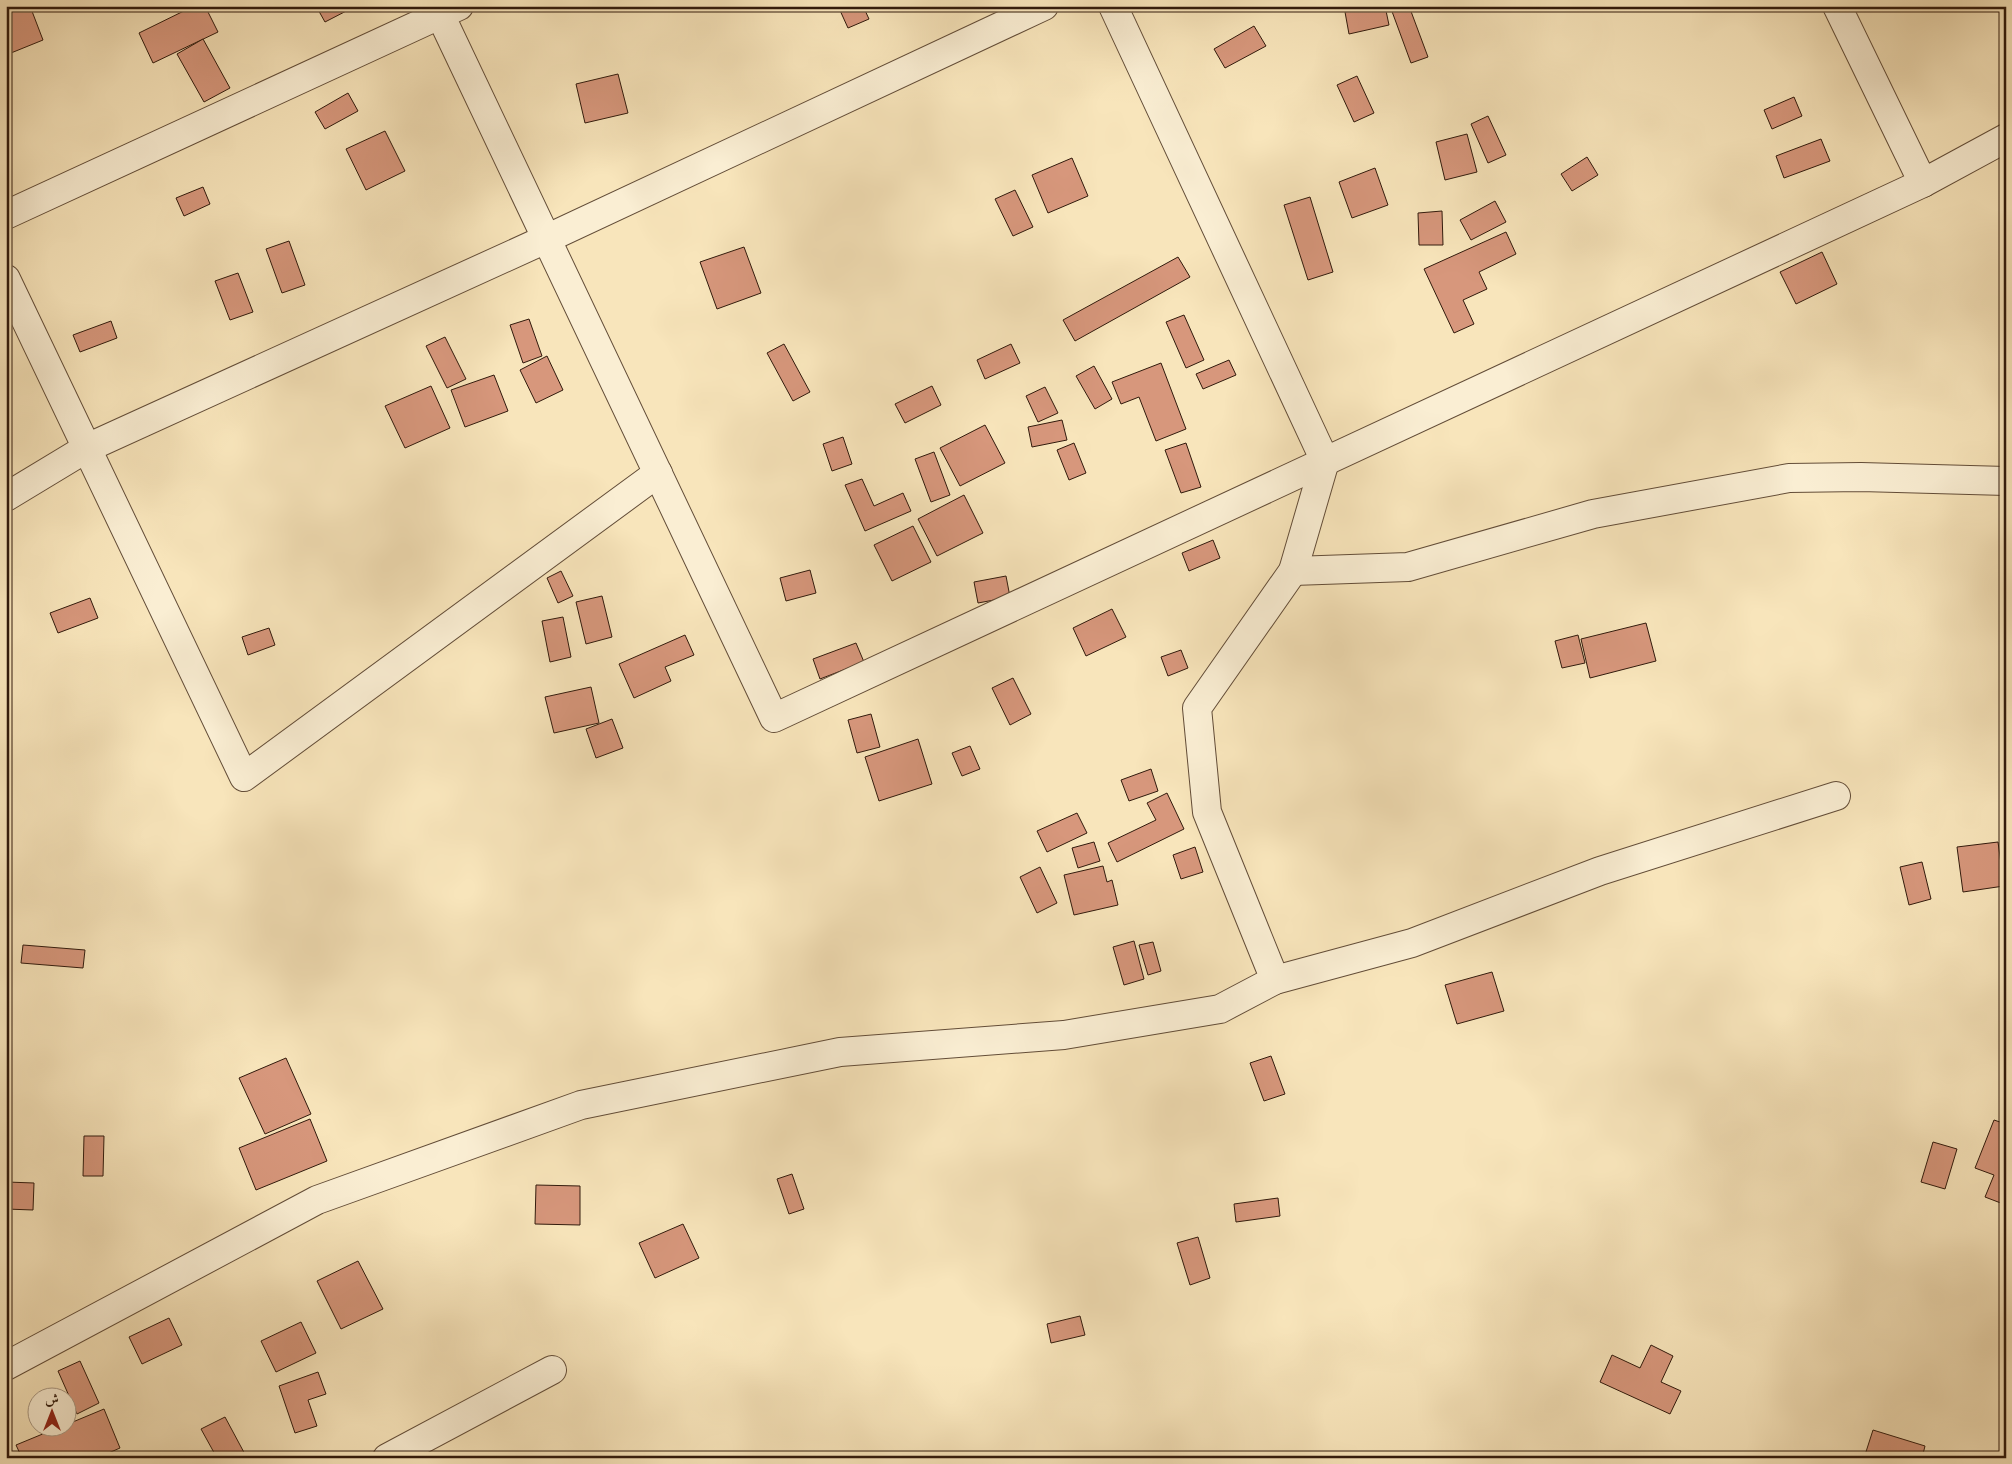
<svg xmlns="http://www.w3.org/2000/svg" width="2012" height="1464" font-family="'IM FELL English',Amiri,serif">
	<style>
		.building { fill: #d7977c; stroke: #311a0c }
		.lines { fill: none; stroke-linecap: round; stroke-linejoin: round }
		.minor-casing { stroke: #634d38; stroke-width: 30 }
		.minor { stroke: #faeed3; stroke-width: 28 }
	</style>
	<rect width="100%" height="100%" fill="#f8e5bb"/>
	<filter id="stains"><feTurbulence type="fractalNoise" baseFrequency=".004" numOctaves="4"/><feColorMatrix values="0 0 0 0 .2 0 0 0 0 .09 0 0 0 0 .02 0 0 0 .5 -.17"/></filter>
	<radialGradient id="worn" r=".72"><stop offset=".6" stop-color="#630" stop-opacity="0"/><stop offset="1" stop-color="#630" stop-opacity=".3"/></radialGradient>
	<g class="building">
		<path d="M6,6H30L43,40L6,55Z"/>
		<path d="M194,6H205L218,32L153,63L139,33Z"/>
		<path d="M316,6H354V7L325,22Z"/>
		<path d="M838,6H863L869,19L848,28Z"/>
		<path d="M1373,6H1385L1389,25L1349,34L1345,12Z"/>
		<path d="M1390,6H1409L1428,57L1411,63Z"/>
		<path d="M1254,26L1266,46L1225,68L1214,49Z"/>
		<path d="M203,39L230,88L204,102L177,54Z"/>
		<path d="M618,74L628,113L585,123L576,84Z"/>
		<path d="M1357,76L1374,113L1354,122L1337,85Z"/>
		<path d="M348,93L358,111L325,129L315,112Z"/>
		<path d="M1794,97L1802,116L1772,129L1764,110Z"/>
		<path d="M1488,116L1506,155L1488,163L1471,124Z"/>
		<path d="M385,131L405,171L366,190L346,149Z"/>
		<path d="M1467,134L1477,172L1445,180L1436,142Z"/>
		<path d="M1821,139L1830,161L1784,178L1776,156Z"/>
		<path d="M1587,157L1598,175L1572,191L1561,174Z"/>
		<path d="M1072,158L1088,196L1048,213L1032,175Z"/>
		<path d="M1375,168L1388,205L1352,218L1339,182Z"/>
		<path d="M203,187L210,204L184,216L176,198Z"/>
		<path d="M1015,190L1033,227L1013,236L995,199Z"/>
		<path d="M1310,197L1333,272L1308,280L1284,205Z"/>
		<path d="M1495,201L1506,222L1471,240L1460,220Z"/>
		<path d="M1442,211L1443,245H1419L1418,213Z"/>
		<path d="M1506,232L1516,254L1479,272L1487,289L1463,300L1474,324L1454,333L1424,269Z"/>
		<path d="M289,241L305,285L282,293L266,249Z"/>
		<path d="M744,247L761,293L717,309L700,262Z"/>
		<path d="M1822,252L1837,284L1796,304L1780,272Z"/>
		<path d="M1178,257L1190,277L1075,341L1063,320Z"/>
		<path d="M238,273L253,312L230,320L215,281Z"/>
		<path d="M1184,315L1204,360L1186,368L1166,322Z"/>
		<path d="M529,319L542,356L523,363L510,325Z"/>
		<path d="M111,321L117,338L80,352L73,335Z"/>
		<path d="M445,337L466,379L447,388L426,346Z"/>
		<path d="M784,344L810,392L793,401L767,353Z"/>
		<path d="M1011,344L1020,363L985,379L977,360Z"/>
		<path d="M547,356L563,390L536,403L520,370Z"/>
		<path d="M1229,360L1236,375L1203,389L1196,374Z"/>
		<path d="M1161,363L1186,429L1156,441L1139,397L1121,404L1112,382Z"/>
		<path d="M1094,366L1112,399L1095,409L1076,376Z"/>
		<path d="M494,375L508,411L465,427L451,390Z"/>
		<path d="M431,386L450,428L405,448L385,406Z"/>
		<path d="M932,386L941,405L905,423L895,404Z"/>
		<path d="M1045,387L1058,413L1038,422L1026,396Z"/>
		<path d="M1062,420L1067,440L1032,447L1028,427Z"/>
		<path d="M985,425L1005,463L960,486L940,448Z"/>
		<path d="M843,437L852,464L832,471L823,444Z"/>
		<path d="M1074,443L1086,473L1069,480L1057,450Z"/>
		<path d="M1186,443L1201,487L1181,493L1165,450Z"/>
		<path d="M934,452L950,495L931,502L915,459Z"/>
		<path d="M862,479L874,506L903,493L911,511L865,531L845,485Z"/>
		<path d="M964,495L983,533L937,556L918,519Z"/>
		<path d="M913,526L931,562L892,581L874,545Z"/>
		<path d="M1213,540L1220,558L1189,571L1182,553Z"/>
		<path d="M810,570L816,593L786,601L780,578Z"/>
		<path d="M561,571L573,596L558,603L547,578Z"/>
		<path d="M1006,576L1010,597L978,603L974,582Z"/>
		<path d="M602,596L612,637L586,644L576,602Z"/>
		<path d="M90,598L98,618L58,633L50,613Z"/>
		<path d="M1112,609L1126,637L1086,656L1073,628Z"/>
		<path d="M563,617L571,657L550,662L542,621Z"/>
		<path d="M1646,623L1656,661L1590,678L1581,639Z"/>
		<path d="M269,628L275,645L248,655L242,637Z"/>
		<path d="M685,635L694,655L665,667L671,681L634,698L619,664Z"/>
		<path d="M1578,635L1585,663L1562,668L1555,641Z"/>
		<path d="M856,643L864,662L820,679L813,659Z"/>
		<path d="M1181,650L1188,668L1168,676L1161,657Z"/>
		<path d="M1013,678L1031,714L1010,725L992,688Z"/>
		<path d="M591,687L599,723L554,733L545,697Z"/>
		<path d="M871,714L880,747L857,753L848,720Z"/>
		<path d="M612,719L623,748L596,758L586,729Z"/>
		<path d="M918,739L932,784L879,801L865,757Z"/>
		<path d="M970,746L980,769L962,776L952,753Z"/>
		<path d="M1151,769L1158,791L1129,801L1121,780Z"/>
		<path d="M1167,793L1184,829L1117,862L1108,843L1156,820L1147,803Z"/>
		<path d="M1077,813L1087,833L1047,852L1037,831Z"/>
		<path d="M1094,842L1100,861L1078,868L1072,848Z"/>
		<path d="M1998,842L2004,886L1963,892L1957,847Z"/>
		<path d="M1195,847L1203,872L1181,879L1173,855Z"/>
		<path d="M1922,862L1931,899L1909,905L1900,867Z"/>
		<path d="M1103,866L1107,882L1112,880L1118,905L1074,915L1064,875Z"/>
		<path d="M1040,867L1057,903L1037,913L1020,877Z"/>
		<path d="M1134,941L1144,979L1124,985L1113,947Z"/>
		<path d="M1153,942L1161,971L1148,975L1139,945Z"/>
		<path d="M23,945L85,950L83,968L21,963Z"/>
		<path d="M1492,972L1504,1011L1457,1024L1445,985Z"/>
		<path d="M1271,1056L1285,1094L1264,1101L1250,1063Z"/>
		<path d="M286,1058L311,1114L265,1134L239,1078Z"/>
		<path d="M310,1119L327,1161L256,1190L239,1148Z"/>
		<path d="M1994,1120L2006,1124V1205L1985,1197L1994,1175L1975,1168Z"/>
		<path d="M84,1136H104L103,1176H83Z"/>
		<path d="M1933,1142L1957,1149L1945,1189L1921,1182Z"/>
		<path d="M6,1144H8L7,1182L34,1183L33,1210L6,1209Z"/>
		<path d="M792,1174L804,1209L789,1214L777,1179Z"/>
		<path d="M536,1185L580,1186V1225L535,1224Z"/>
		<path d="M1278,1198L1280,1216L1236,1222L1234,1204Z"/>
		<path d="M683,1224L699,1258L655,1278L639,1243Z"/>
		<path d="M1198,1237L1210,1278L1190,1285L1177,1243Z"/>
		<path d="M358,1261L383,1309L341,1329L317,1281Z"/>
		<path d="M1080,1316L1085,1335L1051,1343L1047,1324Z"/>
		<path d="M169,1318L182,1345L142,1364L129,1337Z"/>
		<path d="M301,1322L316,1353L276,1372L261,1341Z"/>
		<path d="M1651,1345L1673,1356L1661,1382L1681,1391L1670,1414L1600,1382L1612,1355L1640,1368Z"/>
		<path d="M80,1361L99,1403L77,1414L58,1371Z"/>
		<path d="M318,1372L326,1394L308,1400L317,1426L295,1433L279,1386Z"/>
		<path d="M104,1409L120,1448L97,1458H22L16,1445L62,1426H68V1424Z"/>
		<path d="M225,1417L247,1458H217L201,1429Z"/>
		<path d="M1873,1430L1925,1446L1922,1458H1864Z"/>
	</g>
	<g class="lines">
		<g class="minor-casing">
			<g id="minor">
				<path d="M436,6L774,718L1923,183"/>
				<path d="M1113,6L1325,461L1293,571L1197,708L1207,812L1275,980"/>
				<path d="M1837,6L1923,183L2006,138"/>
				<path d="M6,215L459,6"/>
				<path d="M6,279L244,777L658,473"/>
				<path d="M6,497L87,448L546,239L1044,6"/>
				<path d="M1293,571L1408,567L1593,514L1789,478L1861,477L2006,481"/>
				<path d="M6,1366L317,1200L581,1105L840,1052L1064,1035L1220,1009L1275,980L1412,943L1600,871L1836,796"/>
				<path d="M387,1458L552,1370"/>
			</g>
		</g>
		<use href="#minor" class="minor"/>
	</g>
	<rect width="2012" height="1464" fill="none" stroke="#f8e5bb" stroke-width="25"/>
	<rect x="8" y="8" width="1997" height="1449" fill="none" stroke="#311a0c" stroke-width="2.5"/>
	<rect x="12" y="12" width="1987" height="1439" fill="none" stroke="#311a0c"/>
	<g transform="translate(52 1412)"><circle r="24" fill="#faeed3" stroke="#aa9983"/>
	<path d="M0-4L9 19L0 12L-9 19Z" fill="#8f2418"/>
	<text y="-8" font-size="14" font-weight="bold" text-anchor="middle" fill="#311a0c">ش</text>
	</g>
	<rect width="100%" height="100%" filter="url(#stains)"/>
	<rect width="100%" height="100%" fill="url(#worn)"/>
</svg>
